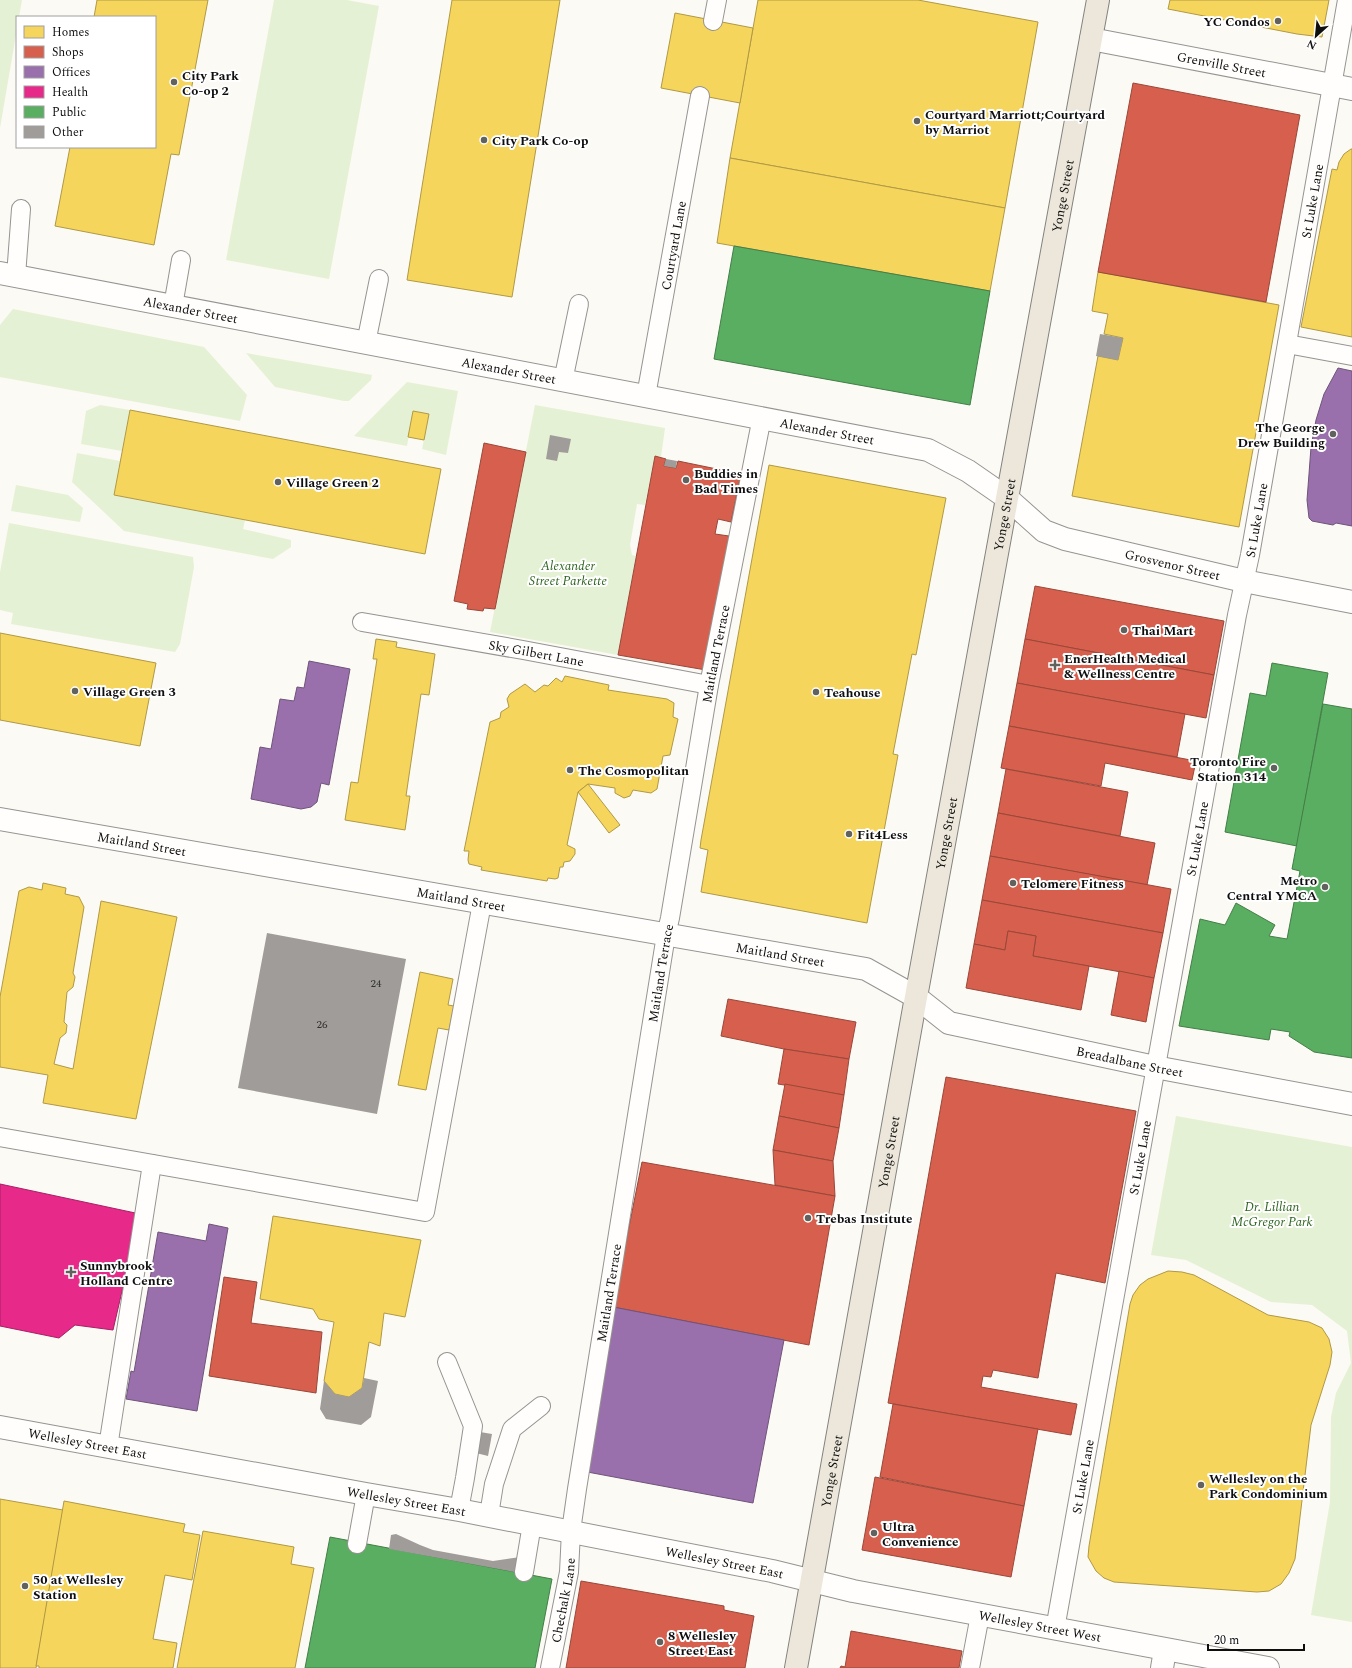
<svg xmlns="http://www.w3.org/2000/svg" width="1352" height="1668" font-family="Spectral,serif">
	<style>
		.green { fill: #e5f1d4 }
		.homes { fill: #f6d55c; stroke: #b09945 }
		.shops { fill: #d6604d; stroke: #9a473a }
		.offices { fill: #9970ab; stroke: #6f537c }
		.health { fill: #e7298a; stroke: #a62165 }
		.public { fill: #5aae61; stroke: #437e48 }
		.building { fill: #9f9c99 }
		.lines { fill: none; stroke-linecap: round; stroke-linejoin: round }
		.service-casing { stroke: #959492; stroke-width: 20 }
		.minor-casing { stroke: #959492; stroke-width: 24 }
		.tertiary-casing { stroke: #959492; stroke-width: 24 }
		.primary-casing { stroke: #82827f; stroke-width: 24 }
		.service { stroke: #fffefd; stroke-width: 18 }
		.minor { stroke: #fffefd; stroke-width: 22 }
		.tertiary { stroke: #fffefd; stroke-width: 22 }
		.primary { stroke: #ece7da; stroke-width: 22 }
		.poi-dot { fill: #61615e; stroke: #fff; stroke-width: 1.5 }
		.labels { text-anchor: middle; stroke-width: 4; stroke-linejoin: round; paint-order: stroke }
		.number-label { font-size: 11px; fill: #323231 }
		.poi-label { font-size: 13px; font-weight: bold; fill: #0e0e0e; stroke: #fff; text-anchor: start }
		.street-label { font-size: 13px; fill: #0e0e0e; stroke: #fff }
		.park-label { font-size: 13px; font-style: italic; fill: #2f6520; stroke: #fff }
	</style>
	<rect width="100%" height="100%" fill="#fcfaf4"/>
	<g class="green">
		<path d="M0,0H22L19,17H17V29L0,128Z"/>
		<path d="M274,0H347L379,6L329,279L226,260Z"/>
		<path d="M13,309L204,347L247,395L240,421L0,377V325Z"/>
		<path d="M246,353L372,375L371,380L349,401H344L275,387Z"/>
		<path d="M407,382L458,391L446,455L422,449L429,414L413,411L407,446L354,436Z"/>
		<path d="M100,405L130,410L122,451L81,444L86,411Z"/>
		<path d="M535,405L665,428L661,457L655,456L645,505L637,504L630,545L632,555L636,556L618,655L490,632Z"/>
		<path d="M77,453L120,461L114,495L245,520L243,529L291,540V547L273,559L124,531L72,482Z"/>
		<path d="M16,485L68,495L83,508L80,522L11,511Z"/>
		<path d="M9,523L193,557L194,567L180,644L175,652L11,624L13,613L0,610V572Z"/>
		<path d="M1176,1116L1352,1147V1622L1311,1615L1330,1502L1331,1417L1336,1393L1351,1363L1347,1331L1312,1305L1271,1302L1186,1260L1151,1255Z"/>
	</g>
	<g class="homes">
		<path d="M97,0H208L179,155L171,154L154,245L55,226L70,147H155V17H94Z"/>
		<path d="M452,0H560L512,297L407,280Z"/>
		<path d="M758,0H918L1038,22L1005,208L730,158Z"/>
		<path d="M1170,0H1329L1322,37L1297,34L1168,9Z"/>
		<path d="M675,13L753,28L740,103L661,88Z"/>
		<path d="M1351,149H1352V337L1301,327L1332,169L1337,170L1339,162L1344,154Z"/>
		<path d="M730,158L1005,208L990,291L717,243Z"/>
		<path d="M1098,272L1279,305L1239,527L1072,496L1098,356L1118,360L1123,338L1104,334L1108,314L1092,311Z"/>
		<path d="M130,410L441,469L425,554L114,495Z"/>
		<path d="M413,411L429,414L424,440L408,437Z"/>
		<path d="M769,465L946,498L916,655L912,654L893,754L898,755L867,923L701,892L708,850L700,848L701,840Z"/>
		<path d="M0,633L156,663L140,746L0,720Z"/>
		<path d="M376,639L397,642L396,647L435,654L429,695L421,694L406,796H410L405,830L345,820L351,782L358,783L377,659H373Z"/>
		<path d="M565,676L609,685L608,690L667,699L674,703L673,717L678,719L670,755L663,756L657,789L651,793L633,790L630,796L624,798L615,793V788L588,784L578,792L567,845L575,849V854L570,861L564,862L563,867H560L558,878L555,879L548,878L547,881L481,870L482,867L469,864L468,860L469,851H464L490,722L500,718L501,712L509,707L507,699L510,694L525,684L535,692L544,685L548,686L556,678L562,682Z"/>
		<path d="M588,784L620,825L609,833L578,792Z"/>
		<path d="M43,883L66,888L65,894L79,897L84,907L73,973L75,977L73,987L67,992L64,1022L67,1025L66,1033L60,1038L54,1064L73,1069L101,901L177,917L136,1119L43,1103L48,1075L0,1067V997L19,891L29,887L42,890Z"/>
		<path d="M420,972L453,979L448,1005L454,1006L449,1030L438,1028L426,1090L398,1085Z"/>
		<path d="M273,1216L421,1240L405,1317L384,1313L380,1346L369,1342L362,1388L349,1397L335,1394L324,1381L334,1322L319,1319L313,1309L260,1299Z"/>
		<path d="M1168,1271L1182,1272L1194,1275L1268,1315L1309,1322L1322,1328L1329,1339L1332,1352L1330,1365L1311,1425L1295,1559L1289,1573L1281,1584L1269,1591L1257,1592L1114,1582L1104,1578L1096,1571L1088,1557L1089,1546L1130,1304L1133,1295L1140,1285L1148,1279Z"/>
		<path d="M0,1499L63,1510L36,1668H0Z"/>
		<path d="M64,1501L185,1524L183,1532L200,1535L192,1580L165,1575L153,1639L177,1643L173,1668H39V1666H36Z"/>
		<path d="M203,1531L294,1547L291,1564L314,1568L295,1668H177Z"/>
	</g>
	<g class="shops">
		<path d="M1133,83L1300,115L1266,302L1098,272Z"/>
		<path d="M484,443L526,452L495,609L484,608L483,611L467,609L468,604L454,601Z"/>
		<path d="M655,456L666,459L664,466L676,468L678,461L741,474L731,522L718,519L715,534L729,536L706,670L618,655Z"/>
		<path d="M1035,586L1224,621L1214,675L1025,639Z"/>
		<path d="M1025,639L1214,675L1206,718L1017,683Z"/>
		<path d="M1017,683L1185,714L1177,757L1009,726Z"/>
		<path d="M1009,726L1196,761L1192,780L1105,763L1101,786L1001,768Z"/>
		<path d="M1006,769L1128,792L1120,836L998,813Z"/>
		<path d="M998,813L1155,843L1147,885L990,856Z"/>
		<path d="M990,856L1171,889L1163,933L982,900Z"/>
		<path d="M982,900L1163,933L1154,978L1033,956L1036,936L1008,931L1005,950L974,944Z"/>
		<path d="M1008,931L1036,936L1033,956L1089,966L1081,1010L966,988L974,944L1005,950Z"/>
		<path d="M1119,971L1154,978L1146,1022L1111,1015Z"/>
		<path d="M728,999L856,1022L849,1059L784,1049L721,1036Z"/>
		<path d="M784,1049L849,1059L844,1095L778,1084Z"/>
		<path d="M946,1077L1136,1111L1105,1283L1056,1273L1038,1378L993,1370L991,1377L983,1376L981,1387L1077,1404L1071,1435L888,1403Z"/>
		<path d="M785,1084L844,1095L839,1128L779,1116Z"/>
		<path d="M779,1116L839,1128L833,1161L773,1150Z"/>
		<path d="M773,1150L833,1161L835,1196L775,1185Z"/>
		<path d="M642,1162L835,1196L809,1345L613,1307Z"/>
		<path d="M224,1277L257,1282L251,1323L322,1332L316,1393L209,1376Z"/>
		<path d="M893,1404L1038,1429L1024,1506L880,1477Z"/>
		<path d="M875,1477L1024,1506L1011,1577L862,1550Z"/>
		<path d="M581,1581L724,1606V1610L754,1616L745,1668H566Z"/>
		<path d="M851,1631L962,1651L959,1668H840L841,1666L845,1667Z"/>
	</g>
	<g class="offices">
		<path d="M1338,368L1352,371V526L1336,523L1333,525L1312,521L1309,518L1307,500L1309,474L1311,447L1316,420L1324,394Z"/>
		<path d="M309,661L350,669L329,785L321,783L317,802L311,807L301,809L251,799L260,747L271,749L280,699L294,701L297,687L304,688Z"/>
		<path d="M209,1224L228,1228L197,1411L126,1399L131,1371L134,1372L158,1232L206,1241Z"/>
		<path d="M613,1307L784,1340L753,1503L582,1471Z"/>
	</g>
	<path class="health" d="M0,1184L140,1214L113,1330L75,1325L59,1338L0,1326Z"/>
	<g class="public">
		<path d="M734,246L990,291L970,405L714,359Z"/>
		<path d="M1272,663L1328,673L1297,846L1225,832L1250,693L1266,696Z"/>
		<path d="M1323,704L1352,709V1058L1314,1052L1289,1036L1290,1032L1271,1029L1269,1040L1179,1026L1200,919L1225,925L1236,903L1275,925L1269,936L1287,939L1300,871L1292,869Z"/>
		<path d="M330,1537L552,1579L535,1668H305Z"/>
	</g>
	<g class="building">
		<path d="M1100,334L1123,338L1118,360L1096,356Z"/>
		<path d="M550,435L571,439L568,453L559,452L557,461L546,459Z"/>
		<path d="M666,459L677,461L676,468L664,466Z"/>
		<path d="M267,933L406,959L377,1114L238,1088Z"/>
		<path d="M364,1378L378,1381L371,1417L361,1425L326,1419L320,1409L324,1381L335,1394L349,1397L362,1388Z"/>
		<path d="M480,1432L492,1434L488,1456L476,1453Z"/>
		<path d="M396,1534L420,1545L433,1550L493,1561L528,1556L526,1574L389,1549L391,1535Z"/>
	</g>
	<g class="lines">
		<g class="service-casing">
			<g id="service">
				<path d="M713,21L717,0"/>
				<path d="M16,276L21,209"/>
				<path d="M173,306L181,260"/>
				<path d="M366,343L379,279"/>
				<path d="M1287,344L1352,356"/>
				<path d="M563,381L579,304"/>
				<path id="s1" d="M646,396L700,96"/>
				<path id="s2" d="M362,622L523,650L709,685"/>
				<path d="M0,1137L425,1212L482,903"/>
				<path d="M447,1362L473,1426L465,1478L459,1510"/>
				<path d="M108,1447L152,1164"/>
				<path d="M489,1515L494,1484L512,1429L541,1406"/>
				<path d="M357,1544L366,1494"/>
				<path d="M524,1572L532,1524"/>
				<path id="s3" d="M1055,1629L1237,615L1250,555L1347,0"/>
				<path id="s4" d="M550,1668L569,1572L571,1531L577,1489L666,935L670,918L709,685L762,417"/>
				<path d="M970,1668L980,1615"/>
			</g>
		</g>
		<g class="minor-casing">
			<g id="minor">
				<path id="s5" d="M1091,39L1352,89"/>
				<path id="s6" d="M0,273L928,450L968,471L1007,498L1044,531L1065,539L1244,581L1352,602"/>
				<path id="s7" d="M0,819L866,969L916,997L949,1023L1155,1067L1352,1104"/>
				<path d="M1162,1668L1165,1650"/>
			</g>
		</g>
		<g class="tertiary-casing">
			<g id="tertiary">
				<path id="s8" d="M0,1427L366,1494L459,1510L772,1571L853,1591L1268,1668"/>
			</g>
		</g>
		<g class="primary-casing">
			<g id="primary">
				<path id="s9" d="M796,1668L916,997L1098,0"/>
			</g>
		</g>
		<use href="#service" class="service"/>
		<use href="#minor" class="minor"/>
		<use href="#tertiary" class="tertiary"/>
		<use href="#primary" class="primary"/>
	</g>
	<g class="poi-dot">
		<circle cx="1278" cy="21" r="4"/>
		<circle cx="174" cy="82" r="4"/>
		<circle cx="917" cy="121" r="4"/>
		<circle cx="484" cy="140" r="4"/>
		<circle cx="1333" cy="434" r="4"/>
		<circle cx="686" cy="480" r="4"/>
		<circle cx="278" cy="482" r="4"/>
		<circle cx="1124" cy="630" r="4"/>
		<path d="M1053 659h4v4h4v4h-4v4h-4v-4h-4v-4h4z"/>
		<circle cx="75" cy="691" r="4"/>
		<circle cx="816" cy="692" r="4"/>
		<circle cx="1274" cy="768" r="4"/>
		<circle cx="570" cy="770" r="4"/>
		<circle cx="849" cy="834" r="4"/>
		<circle cx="1013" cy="883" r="4"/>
		<circle cx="1325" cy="887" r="4"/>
		<circle cx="808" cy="1218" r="4"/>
		<path d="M69 1266h4v4h4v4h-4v4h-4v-4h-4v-4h4z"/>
		<circle cx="1201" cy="1485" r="4"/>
		<circle cx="874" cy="1533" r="4"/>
		<circle cx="25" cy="1586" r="4"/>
		<circle cx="660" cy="1642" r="4"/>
	</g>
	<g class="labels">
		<g class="number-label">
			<text x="376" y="987">24</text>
			<text x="322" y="1028">26</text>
		</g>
		<g class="poi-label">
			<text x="1270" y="26" text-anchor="end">YC Condos</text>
			<text x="182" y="80">City Park<tspan x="182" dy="15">Co-op 2</tspan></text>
			<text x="925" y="119">Courtyard Marriott;Courtyard<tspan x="925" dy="15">by Marriot</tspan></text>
			<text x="492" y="145">City Park Co-op</text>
			<text x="1325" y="432" text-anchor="end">The George<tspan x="1325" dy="15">Drew Building</tspan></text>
			<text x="694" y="478">Buddies in<tspan x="694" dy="15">Bad Times</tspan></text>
			<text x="286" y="487">Village Green 2</text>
			<text x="1132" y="635">Thai Mart</text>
			<text x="1064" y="663">EnerHealth Medical<tspan x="1064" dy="15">&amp; Wellness Centre</tspan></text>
			<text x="83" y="696">Village Green 3</text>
			<text x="824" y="697">Teahouse</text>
			<text x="1266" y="766" text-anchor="end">Toronto Fire<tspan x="1266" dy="15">Station 314</tspan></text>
			<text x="578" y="775">The Cosmopolitan</text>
			<text x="857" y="839">Fit4Less</text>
			<text x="1317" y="885" text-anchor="end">Metro<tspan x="1317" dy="15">Central YMCA</tspan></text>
			<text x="1021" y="888">Telomere Fitness</text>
			<text x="816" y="1223">Trebas Institute</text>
			<text x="80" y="1270">Sunnybrook<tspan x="80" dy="15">Holland Centre</tspan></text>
			<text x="1209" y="1483">Wellesley on the<tspan x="1209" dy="15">Park Condominium</tspan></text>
			<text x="882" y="1531">Ultra<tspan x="882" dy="15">Convenience</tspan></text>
			<text x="33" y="1584">50 at Wellesley<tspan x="33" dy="15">Station</tspan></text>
			<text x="668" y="1640">8 Wellesley<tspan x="668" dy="15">Street East</tspan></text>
		</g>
		<g class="street-label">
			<text dy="5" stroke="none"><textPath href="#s5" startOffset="133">Grenville Street</textPath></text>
			<text dy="5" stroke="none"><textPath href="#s9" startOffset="1496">Yonge Street</textPath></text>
			<text dy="5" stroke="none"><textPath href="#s3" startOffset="1451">St Luke Lane</textPath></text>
			<text dy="5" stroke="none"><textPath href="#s1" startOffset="153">Courtyard Lane</textPath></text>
			<text dy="5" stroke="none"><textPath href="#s6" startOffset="194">Alexander Street</textPath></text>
			<text dy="5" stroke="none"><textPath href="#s6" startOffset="518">Alexander Street</textPath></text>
			<text dy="5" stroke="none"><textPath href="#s6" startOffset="842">Alexander Street</textPath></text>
			<text dy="5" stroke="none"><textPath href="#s9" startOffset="1172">Yonge Street</textPath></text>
			<text dy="5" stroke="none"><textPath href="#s3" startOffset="1127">St Luke Lane</textPath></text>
			<text dy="5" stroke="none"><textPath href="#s6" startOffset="1220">Grosvenor Street</textPath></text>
			<text dy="5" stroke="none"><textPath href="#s2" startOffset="177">Sky Gilbert Lane</textPath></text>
			<text dy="5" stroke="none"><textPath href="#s4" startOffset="1028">Maitland Terrace</textPath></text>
			<text dy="5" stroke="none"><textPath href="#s9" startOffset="848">Yonge Street</textPath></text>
			<text dy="5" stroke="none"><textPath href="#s3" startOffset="803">St Luke Lane</textPath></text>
			<text dy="5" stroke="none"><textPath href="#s7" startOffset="144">Maitland Street</textPath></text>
			<text dy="5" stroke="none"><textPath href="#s7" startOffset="468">Maitland Street</textPath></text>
			<text dy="5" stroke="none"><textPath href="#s7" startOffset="792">Maitland Street</textPath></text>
			<text dy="5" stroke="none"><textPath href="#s4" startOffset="704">Maitland Terrace</textPath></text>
			<text dy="5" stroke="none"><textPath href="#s7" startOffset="1163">Breadalbane Street</textPath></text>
			<text dy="5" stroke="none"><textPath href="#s9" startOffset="524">Yonge Street</textPath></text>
			<text dy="5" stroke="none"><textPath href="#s3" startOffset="479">St Luke Lane</textPath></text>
			<text dy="5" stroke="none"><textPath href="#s4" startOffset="380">Maitland Terrace</textPath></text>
			<text dy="5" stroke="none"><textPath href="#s8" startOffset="89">Wellesley Street East</textPath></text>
			<text dy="5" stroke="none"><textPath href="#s9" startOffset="200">Yonge Street</textPath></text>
			<text dy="5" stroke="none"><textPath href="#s3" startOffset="155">St Luke Lane</textPath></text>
			<text dy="5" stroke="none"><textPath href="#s8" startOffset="413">Wellesley Street East</textPath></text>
			<text dy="5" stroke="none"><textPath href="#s8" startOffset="737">Wellesley Street East</textPath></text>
			<text dy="5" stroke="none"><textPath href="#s4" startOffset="69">Chechalk Lane</textPath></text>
			<text dy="5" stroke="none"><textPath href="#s8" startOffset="1059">Wellesley Street West</textPath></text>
		</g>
		<g class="park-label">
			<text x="568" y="570">Alexander<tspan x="568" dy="15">Street Parkette</tspan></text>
			<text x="1272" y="1211">Dr. Lillian<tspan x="1272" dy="15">McGregor Park</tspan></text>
		</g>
	</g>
	<rect x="16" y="16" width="140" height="132" fill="#ffffff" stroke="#9f9f9f"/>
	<rect x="24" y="26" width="20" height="12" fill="#f6d55c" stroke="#9f9f9f"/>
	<text x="52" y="36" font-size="12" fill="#0e0e0e">Homes</text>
	<rect x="24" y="46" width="20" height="12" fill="#d6604d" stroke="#9f9f9f"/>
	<text x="52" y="56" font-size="12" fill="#0e0e0e">Shops</text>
	<rect x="24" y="66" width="20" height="12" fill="#9970ab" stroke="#9f9f9f"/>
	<text x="52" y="76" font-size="12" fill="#0e0e0e">Offices</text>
	<rect x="24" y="86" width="20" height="12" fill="#e7298a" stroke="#9f9f9f"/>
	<text x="52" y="96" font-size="12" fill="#0e0e0e">Health</text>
	<rect x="24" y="106" width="20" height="12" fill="#5aae61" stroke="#9f9f9f"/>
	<text x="52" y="116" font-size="12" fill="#0e0e0e">Public</text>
	<rect x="24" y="126" width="20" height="12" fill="#9f9c99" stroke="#9f9f9f"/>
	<text x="52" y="136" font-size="12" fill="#0e0e0e">Other</text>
	<g transform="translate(1316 36) rotate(207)" stroke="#ffffff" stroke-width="3" paint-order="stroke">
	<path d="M0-3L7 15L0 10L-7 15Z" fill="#0e0e0e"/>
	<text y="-6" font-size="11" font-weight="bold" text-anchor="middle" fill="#0e0e0e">N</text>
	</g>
	<path d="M1208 1644v6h96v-6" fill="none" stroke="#0e0e0e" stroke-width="2"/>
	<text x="1214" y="1644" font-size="12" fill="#0e0e0e" stroke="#ffffff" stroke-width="3" paint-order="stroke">20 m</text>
</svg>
